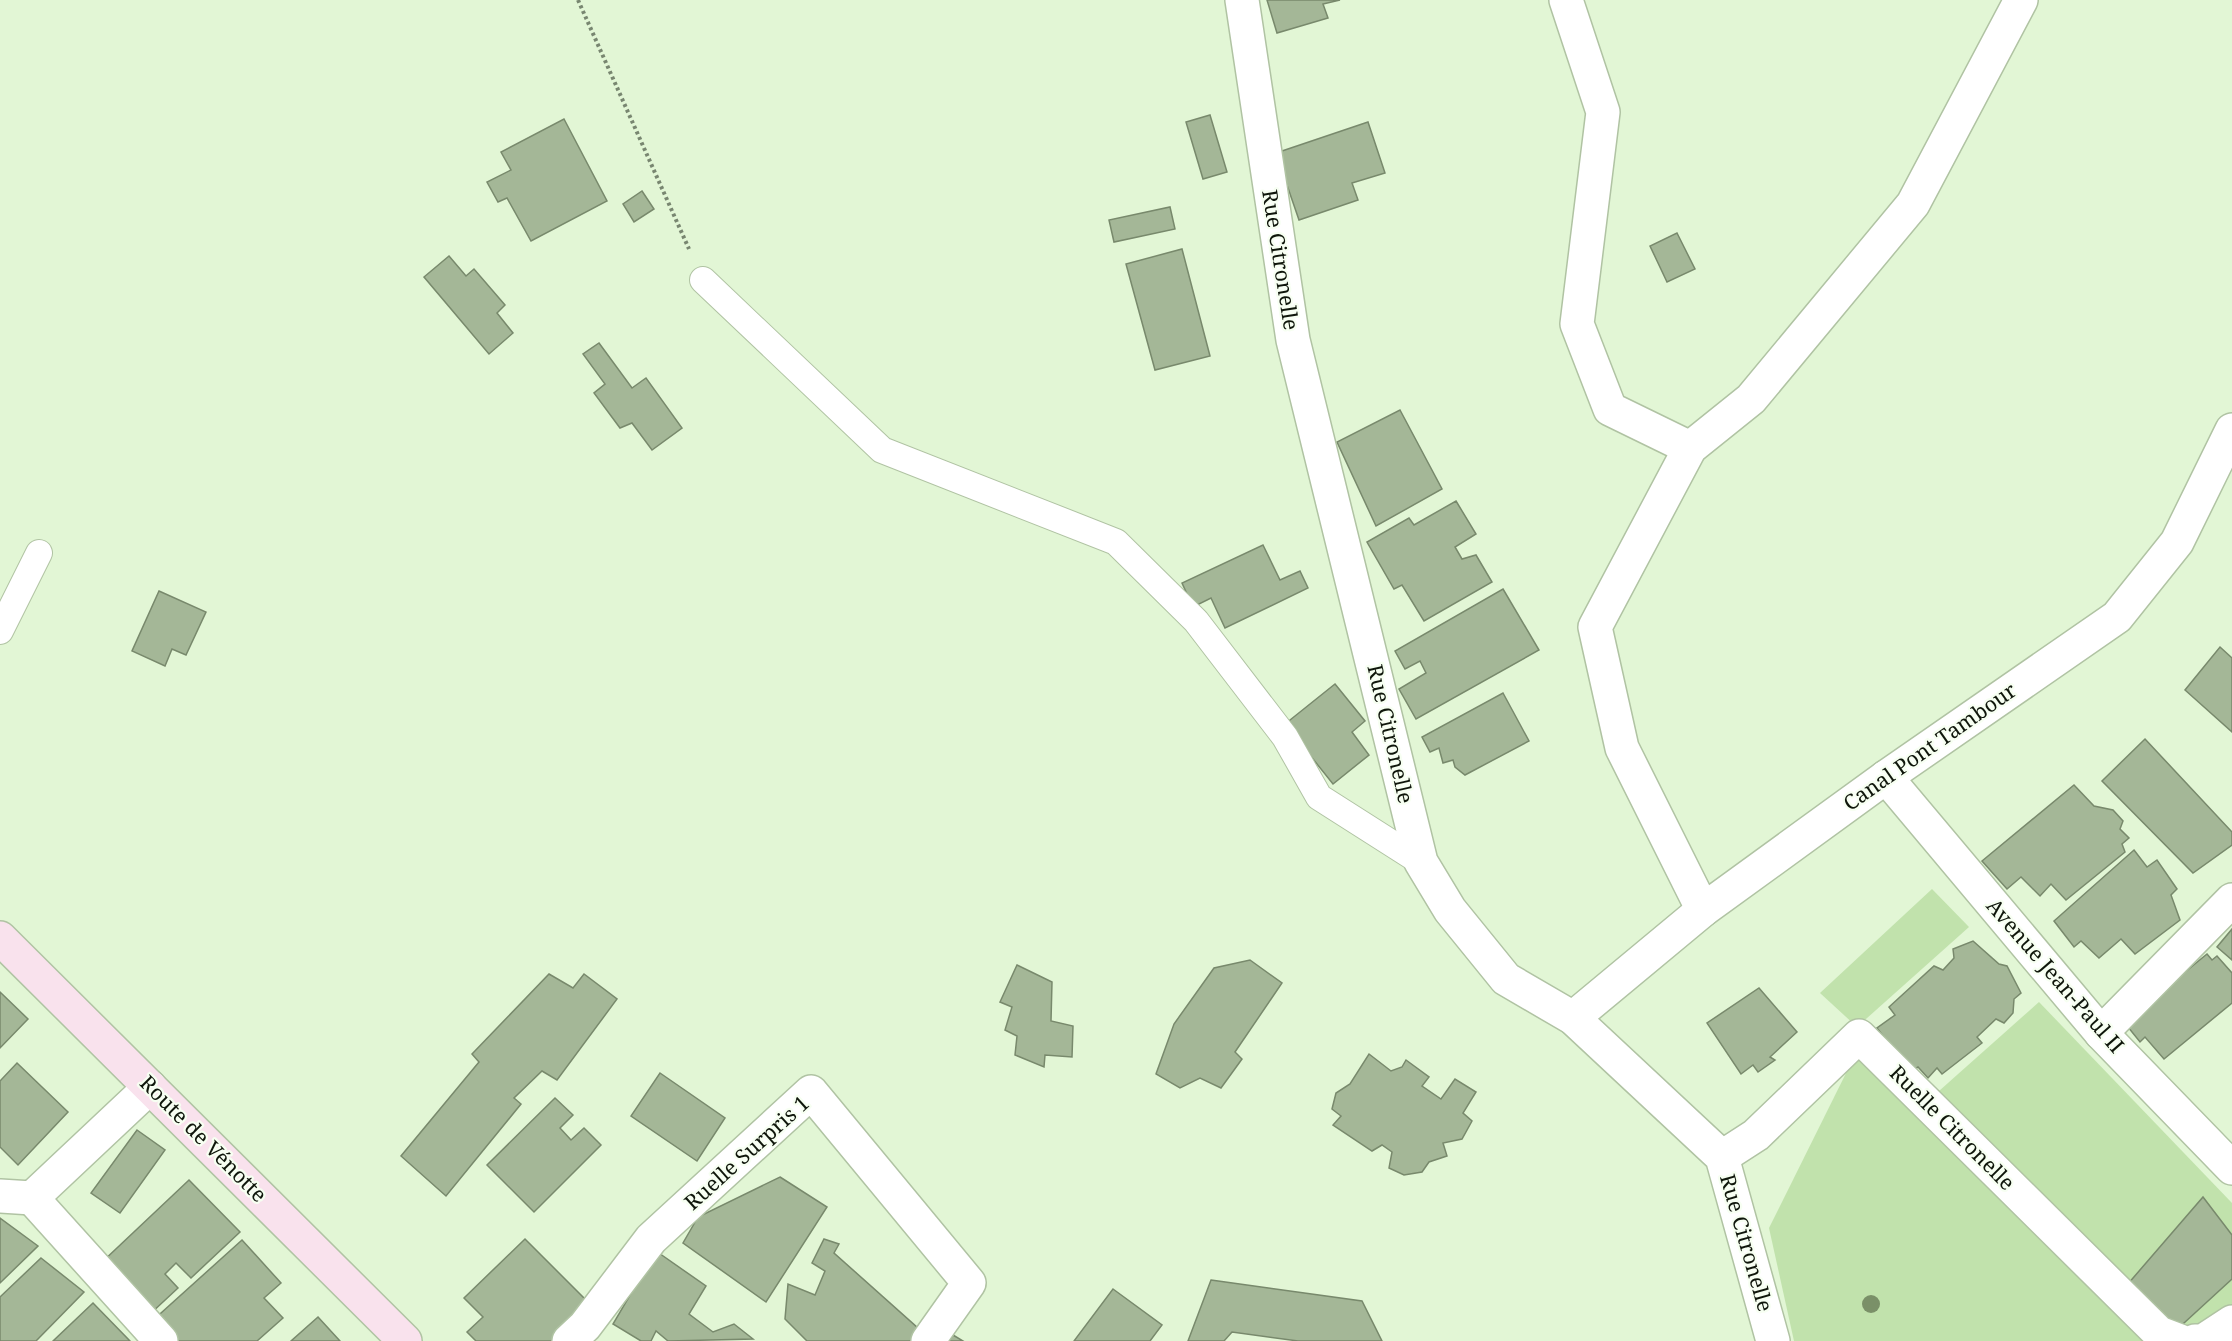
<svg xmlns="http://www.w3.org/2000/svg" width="2232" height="1341" font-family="'Noto Serif',serif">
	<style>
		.green { fill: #c1e2ac }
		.building { fill: #a4b797; stroke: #78896c; stroke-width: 1.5 }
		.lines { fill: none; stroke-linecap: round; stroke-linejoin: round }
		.lane-casing { stroke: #b0c3a3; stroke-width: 28 }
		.street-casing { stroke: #b0c3a3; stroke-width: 36 }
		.secondary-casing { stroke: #b0c3a3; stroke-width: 36 }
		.path { stroke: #788670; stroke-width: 4; stroke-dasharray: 3 3; stroke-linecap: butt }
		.lane { stroke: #fff; stroke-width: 26 }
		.street { stroke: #fff; stroke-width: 33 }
		.secondary { stroke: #f9e2ed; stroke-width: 33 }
		.tree { fill: #7a9068 }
		.labels { text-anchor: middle; stroke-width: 4.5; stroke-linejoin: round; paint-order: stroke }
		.street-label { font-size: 21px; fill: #0f160b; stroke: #f7fff2 }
	</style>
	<rect width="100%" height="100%" fill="#e2f6d5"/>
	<g class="green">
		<path d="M1932,889L1969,927L1857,1027L1820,993Z"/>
		<path d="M2039,1002L2232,1203V1328L2156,1341L1921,1107Z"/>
		<path d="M1859,1047L2146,1341H1794L1769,1228Z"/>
	</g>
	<g class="building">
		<path d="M1267,0H1340L1323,4L1328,18L1277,33Z"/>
		<path d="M1210,115L1227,172L1203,179L1186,122Z"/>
		<path d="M564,119L607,201L531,241L507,198L498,202L487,182L511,170L501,152Z"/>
		<path d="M1368,122L1385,173L1352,183L1358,200L1299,220L1276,153Z"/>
		<path d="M642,191L654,209L634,222L623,204Z"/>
		<path d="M1170,207L1175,229L1114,242L1109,220Z"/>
		<path d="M1677,233L1695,269L1667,282L1650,246Z"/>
		<path d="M1182,249L1210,356L1155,370L1126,264Z"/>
		<path d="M449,256L466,276L474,269L505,305L497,313L513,333L489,354L424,277Z"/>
		<path d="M599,343L632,388L646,378L682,428L652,450L632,423L620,428L594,393L605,384L583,354Z"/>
		<path d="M1400,410L1442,489L1376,526L1337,442Z"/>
		<path d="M1456,501L1476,534L1455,547L1462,559L1476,555L1492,582L1424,621L1402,585L1394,589L1367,542L1409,518L1414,525Z"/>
		<path d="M1263,545L1280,580L1300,571L1308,588L1225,628L1211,598L1193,607L1182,583Z"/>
		<path d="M1503,589L1539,650L1416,719L1399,689L1426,673L1420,661L1405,669L1395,651Z"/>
		<path d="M159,591L206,612L186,655L172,649L165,666L132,651Z"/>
		<path d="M2220,647L2232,658V732L2185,690Z"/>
		<path d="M1335,684L1365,721L1352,732L1369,755L1333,784L1285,724Z"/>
		<path d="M1503,693L1529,741L1465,775L1455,767L1453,760L1443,763L1439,748L1430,752L1422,737Z"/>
		<path d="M2145,739L2232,832V845L2193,873L2102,781Z"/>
		<path d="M2074,785L2094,806L2113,810L2123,821L2120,829L2129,838L2122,844L2125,852L2066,900L2051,884L2040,896L2021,877L2007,889L1982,861Z"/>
		<path d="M2134,850L2147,867L2157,860L2177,889L2171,895L2180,920L2135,954L2121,939L2099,958L2081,941L2074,947L2054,921Z"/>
		<path d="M2232,929V960L2217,947Z"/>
		<path d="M1973,941L1999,964L2007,966L2021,993L2014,999L2013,1013L2004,1023L1996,1019L1977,1037L1982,1043L1942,1074L1937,1068L1928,1078L1918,1067L1910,1072L1877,1028L1895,1015L1889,1007L1934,966L1943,970L1954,958L1953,949Z"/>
		<path d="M2207,954L2212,960L2217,956L2232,973V1003L2164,1059L2145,1037L2140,1042L2124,1022Z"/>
		<path d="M1250,960L1282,983L1235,1052L1242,1059L1221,1088L1200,1078L1180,1088L1156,1074L1174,1024L1214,968Z"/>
		<path d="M1017,965L1052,982L1051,1021L1073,1026L1072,1057L1045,1055L1044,1067L1015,1055L1017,1036L1005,1030L1012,1007L1000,1002Z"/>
		<path d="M549,974L573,988L584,974L617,999L557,1080L542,1071L514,1098L521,1104L446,1196L401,1156L479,1062L472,1054Z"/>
		<path d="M1759,988L1797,1032L1770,1057L1775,1060L1758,1072L1753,1065L1741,1074L1707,1023Z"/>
		<path d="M0,992L28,1019L0,1048Z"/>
		<path d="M1369,1054L1391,1071L1402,1067L1406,1060L1429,1077L1422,1086L1441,1099L1455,1079L1476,1092L1463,1113L1472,1121L1462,1139L1443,1143L1447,1156L1429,1162L1422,1172L1404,1175L1389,1168L1392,1152L1382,1145L1372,1151L1333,1125L1341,1116L1332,1109L1336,1093L1350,1084Z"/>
		<path d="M17,1063L68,1112L18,1165L0,1147V1081Z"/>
		<path d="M660,1073L725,1118L697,1161L631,1116Z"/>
		<path d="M555,1098L573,1115L560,1128L571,1140L584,1128L601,1145L534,1212L487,1165Z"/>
		<path d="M137,1130L165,1150L120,1213L91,1193Z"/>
		<path d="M780,1177L827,1207L766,1302L683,1243L698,1217Z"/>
		<path d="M189,1180L240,1232L191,1278L176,1263L165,1274L178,1288L149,1315L100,1264Z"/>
		<path d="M2203,1197L2232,1235V1279L2172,1334L2127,1285Z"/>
		<path d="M0,1218L38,1246L0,1283Z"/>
		<path d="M525,1239L593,1307L558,1341H476L467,1332L483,1317L464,1298Z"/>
		<path d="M824,1239L839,1244L834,1253L919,1329L911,1341H807L785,1319L788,1284L815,1295L825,1271L812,1263Z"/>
		<path d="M242,1240L281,1283L264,1298L283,1318L257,1341H168L151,1322Z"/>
		<path d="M656,1251L706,1286L689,1314L713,1332L734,1324L753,1339L668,1341L656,1331L651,1341H641L613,1324Z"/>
		<path d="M41,1258L84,1292L36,1341H0V1297Z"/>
		<path d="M1211,1280L1362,1301L1382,1341H1298L1232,1332L1224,1341H1188Z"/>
		<path d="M1113,1289L1162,1325L1150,1341H1074Z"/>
		<path d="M93,1303L130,1341H53Z"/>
		<path d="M318,1317L340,1341H291Z"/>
		<path d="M953,1335L963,1341H949Z"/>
	</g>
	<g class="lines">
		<g class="lane-casing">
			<g id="lane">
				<path d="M703,280L882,450L1116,542L1196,621L1285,737L1319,797L1421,862"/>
				<path d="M0,631L39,553"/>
			</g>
		</g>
		<g class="street-casing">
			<g id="street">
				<path d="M1242,0L1293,340L1421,862L1450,910L1506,979L1573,1018L1722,1157L1773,1341"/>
				<path d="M1566,0L1603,112L1577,324L1610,409L1690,448"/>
				<path d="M1886,777L2101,1033L2232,1168"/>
				<path d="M1703,910L1622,748L1595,627L1690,448L1751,399L1913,204L2021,0"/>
				<path d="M1573,1018L1703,910L1886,777L2117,617L2177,542L2232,430"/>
				<path d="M2101,1033L2232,900"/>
				<path d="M1722,1157L1756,1135L1859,1036L2159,1333L2180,1341"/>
				<path d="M0,1196L32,1198L150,1087"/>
				<path d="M32,1198L161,1341"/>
				<path d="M569,1341L585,1326L651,1239L811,1092L969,1283L928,1341"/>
				<path d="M2195,1341H2203L2232,1322"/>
			</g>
		</g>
		<g class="secondary-casing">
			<path id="secondary" d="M0,938L405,1341"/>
		</g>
		<path class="path" d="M578,0L689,249"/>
		<use href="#lane" class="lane"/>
		<use href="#street" class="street"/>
		<use href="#secondary" class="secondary"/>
	</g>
	<circle class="tree" cx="1871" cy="1304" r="9"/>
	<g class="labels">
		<g class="street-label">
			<text transform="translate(1280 260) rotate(81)" y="7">Rue Citronelle</text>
			<text transform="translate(1390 734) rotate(77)" y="7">Rue Citronelle</text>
			<text transform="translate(1930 747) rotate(-35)" y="7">Canal Pont Tambour</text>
			<text transform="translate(2055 976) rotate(49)" y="7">Avenue Jean-Paul II</text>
			<text transform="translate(1952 1128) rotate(45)" y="7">Ruelle Citronelle</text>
			<text transform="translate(203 1139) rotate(45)" y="7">Route de Vénotte</text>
			<text transform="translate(747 1153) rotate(-42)" y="7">Ruelle Surpris 1</text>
			<text transform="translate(1746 1243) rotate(74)" y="7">Rue Citronelle</text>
		</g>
	</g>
</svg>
